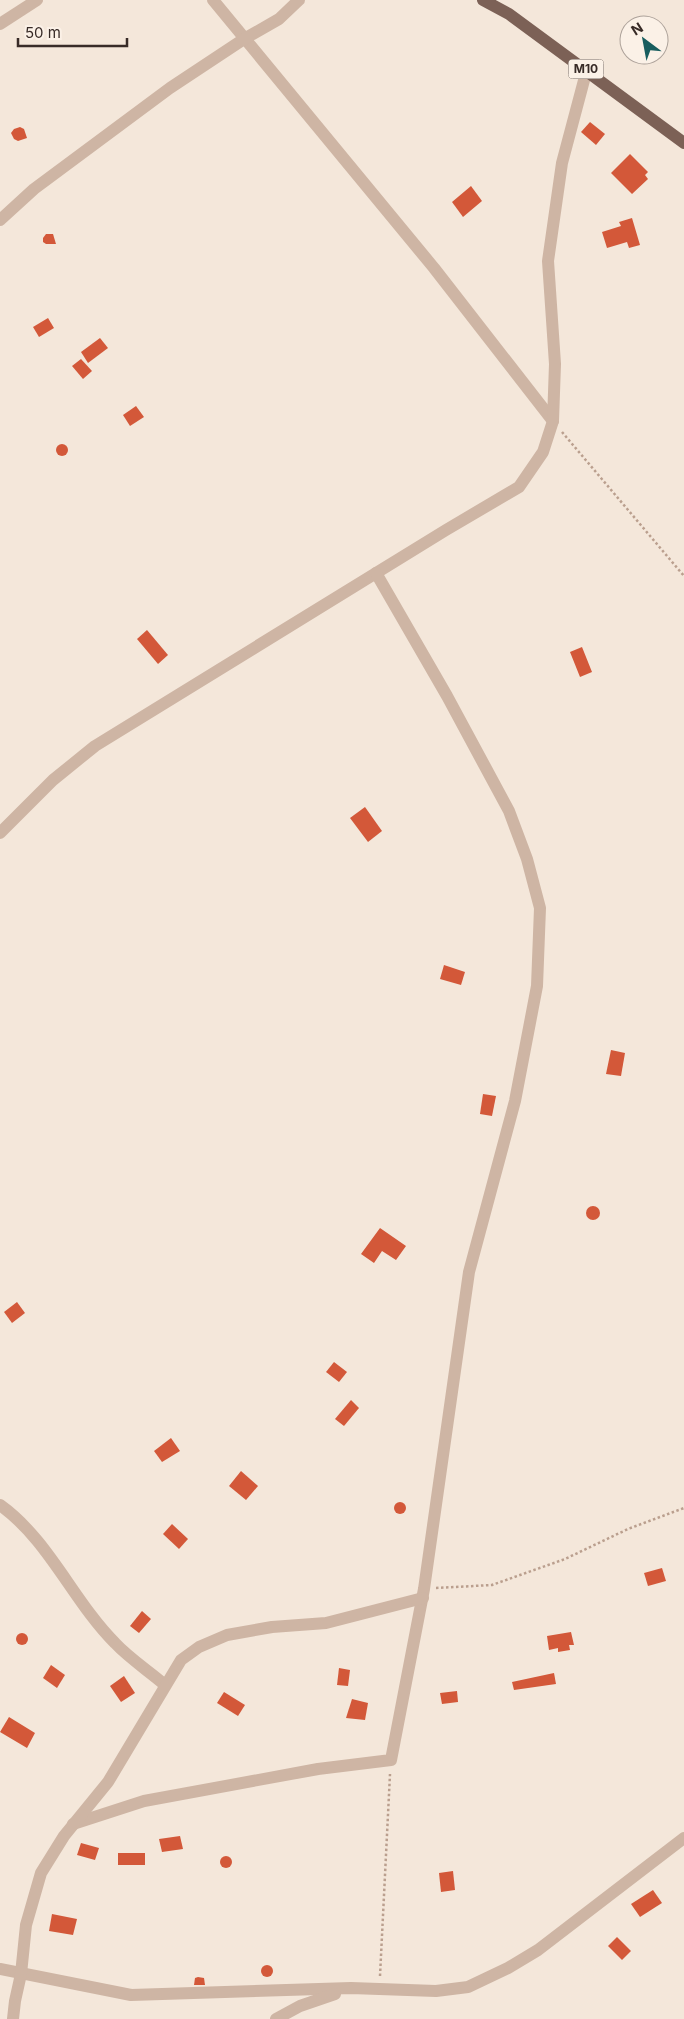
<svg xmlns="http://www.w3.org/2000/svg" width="684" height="2019" font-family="Inter,sans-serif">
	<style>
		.building { fill: #d35839 }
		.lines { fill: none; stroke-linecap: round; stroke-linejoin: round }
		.path { stroke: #ba9f8e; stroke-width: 2.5; stroke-dasharray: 2.5 2.5; stroke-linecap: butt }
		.minor { stroke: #ceb5a4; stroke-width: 12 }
		.major { stroke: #7c6156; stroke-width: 12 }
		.labels { text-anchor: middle; stroke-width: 4.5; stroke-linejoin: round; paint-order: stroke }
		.shield { fill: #fbf1e7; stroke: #726661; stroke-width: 1 }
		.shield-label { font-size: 12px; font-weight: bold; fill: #382b27 }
	</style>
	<rect width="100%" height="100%" fill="#f4e7da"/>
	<g class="building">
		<path d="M590,122L605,134L596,145L581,132Z"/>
		<path d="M20,127L24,129L27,138L18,141L14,139L11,133L14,129Z"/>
		<path d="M630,154L648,172L645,175L648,179L632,194L611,173Z"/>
		<path d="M471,186L482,201L463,217L452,202Z"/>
		<path d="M632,218L640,245L629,248L627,242L607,248L602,232L621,226L619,222Z"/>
		<path d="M46,234H53L56,244H46L43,242V238Z"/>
		<path d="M48,318L54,328L39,337L33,327Z"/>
		<path d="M100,338L108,348L88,363L81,352Z"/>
		<path d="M81,359L92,371L83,379L72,366Z"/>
		<path d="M136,406L144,417L130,426L123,415Z"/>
		<circle cx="62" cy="450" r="6"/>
		<path d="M147,630L168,655L158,664L137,639Z"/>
		<path d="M582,647L592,672L580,677L570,652Z"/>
		<path d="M365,807L382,831L368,842L350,818Z"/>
		<path d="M444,965L465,972L461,985L440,979Z"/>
		<path d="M611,1050L625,1053L621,1076L606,1074Z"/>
		<path d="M483,1094L496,1096L492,1116L480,1114Z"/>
		<circle cx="593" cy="1213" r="7"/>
		<path d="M380,1228L406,1246L396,1260L382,1251L374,1263L361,1254Z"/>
		<path d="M17,1302L25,1313L12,1323L4,1312Z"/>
		<path d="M334,1362L347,1372L339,1382L326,1372Z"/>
		<path d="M351,1400L359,1408L344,1426L335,1419Z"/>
		<path d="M171,1438L180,1451L162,1462L154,1451Z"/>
		<path d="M241,1471L258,1486L246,1500L229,1486Z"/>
		<circle cx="400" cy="1508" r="6"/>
		<path d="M172,1524L188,1539L179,1549L163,1534Z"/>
		<path d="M662,1568L666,1581L648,1586L644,1573Z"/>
		<path d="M142,1611L151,1619L139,1633L130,1626Z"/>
		<path d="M571,1632L574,1645H569L570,1650L558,1652V1648L549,1650L547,1636Z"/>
		<circle cx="22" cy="1639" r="6"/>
		<path d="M51,1665L65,1675L57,1688L43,1678Z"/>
		<path d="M339,1668L350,1670L348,1686L337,1685Z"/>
		<path d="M554,1673L556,1684L514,1690L512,1682Z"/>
		<path d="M124,1676L135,1693L121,1702L110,1686Z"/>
		<path d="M457,1691L458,1702L442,1704L440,1693Z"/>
		<path d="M224,1692L245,1705L238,1716L217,1703Z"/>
		<path d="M352,1699L368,1703L365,1720L346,1718Z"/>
		<path d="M9,1717L35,1733L27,1748L0,1732Z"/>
		<path d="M180,1836L183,1849L162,1852L159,1839Z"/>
		<path d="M81,1843L99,1848L95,1860L77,1855Z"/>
		<rect x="118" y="1853" width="27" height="12"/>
		<circle cx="226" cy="1862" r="6"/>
		<path d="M453,1871L455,1890L441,1892L439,1873Z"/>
		<path d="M653,1890L662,1903L640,1917L631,1904Z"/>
		<path d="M52,1914L77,1919L73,1935L49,1931Z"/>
		<path d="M617,1937L631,1951L622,1960L608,1946Z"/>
		<circle cx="267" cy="1971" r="6"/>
		<path d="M198,1977L204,1978L205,1985H194L195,1978Z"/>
	</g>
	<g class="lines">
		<g class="path">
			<path d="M562,432L684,576"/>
			<path d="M436,1588L492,1585L565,1559L628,1529L684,1508"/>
			<path d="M380,1976L390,1774"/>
		</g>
		<g class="minor">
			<path d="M213,0L434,268L553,421"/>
			<path d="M0,24L37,0"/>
			<path d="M0,220L34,189L170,88L244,39L279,19L299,0"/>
			<path d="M0,833L53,780L95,746L446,530L519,487L543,452L553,421L555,364L548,261L562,163L587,69"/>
			<path d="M0,1505C49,1540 73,1601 115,1643C130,1659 149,1671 165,1685"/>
			<path d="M73,1824L144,1801L318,1769L391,1760L424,1589L469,1272L515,1101L537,986L540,908L527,859L509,811L447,696L376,573"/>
			<path d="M0,1969L131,1995L351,1988L436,1991L468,1987L508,1968L538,1950L684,1838"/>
			<path d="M13,2019L15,2001L21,1974L26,1925L41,1873L64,1836L108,1782L181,1660L199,1647L227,1635L272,1627L326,1623L423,1598"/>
			<path d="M276,2019L300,2006L335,1994"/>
		</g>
		<path class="major" d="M483,0L509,14L684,143"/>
	</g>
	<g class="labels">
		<rect class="shield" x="568.5" y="59.5" width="35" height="19" rx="4"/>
		<g class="shield-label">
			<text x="586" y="73">M10</text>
		</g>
	</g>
	<g transform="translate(644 40) rotate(328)"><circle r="24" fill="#fbf1e7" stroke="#ada29a"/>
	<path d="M0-4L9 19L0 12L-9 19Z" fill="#185d5e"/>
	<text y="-8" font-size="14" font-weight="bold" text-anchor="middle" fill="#382b27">N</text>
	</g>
	<path d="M18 38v8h109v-8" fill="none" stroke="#382b27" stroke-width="2.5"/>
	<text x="25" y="38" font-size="15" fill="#382b27" stroke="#fbf1e7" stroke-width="4" paint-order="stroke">50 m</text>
</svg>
